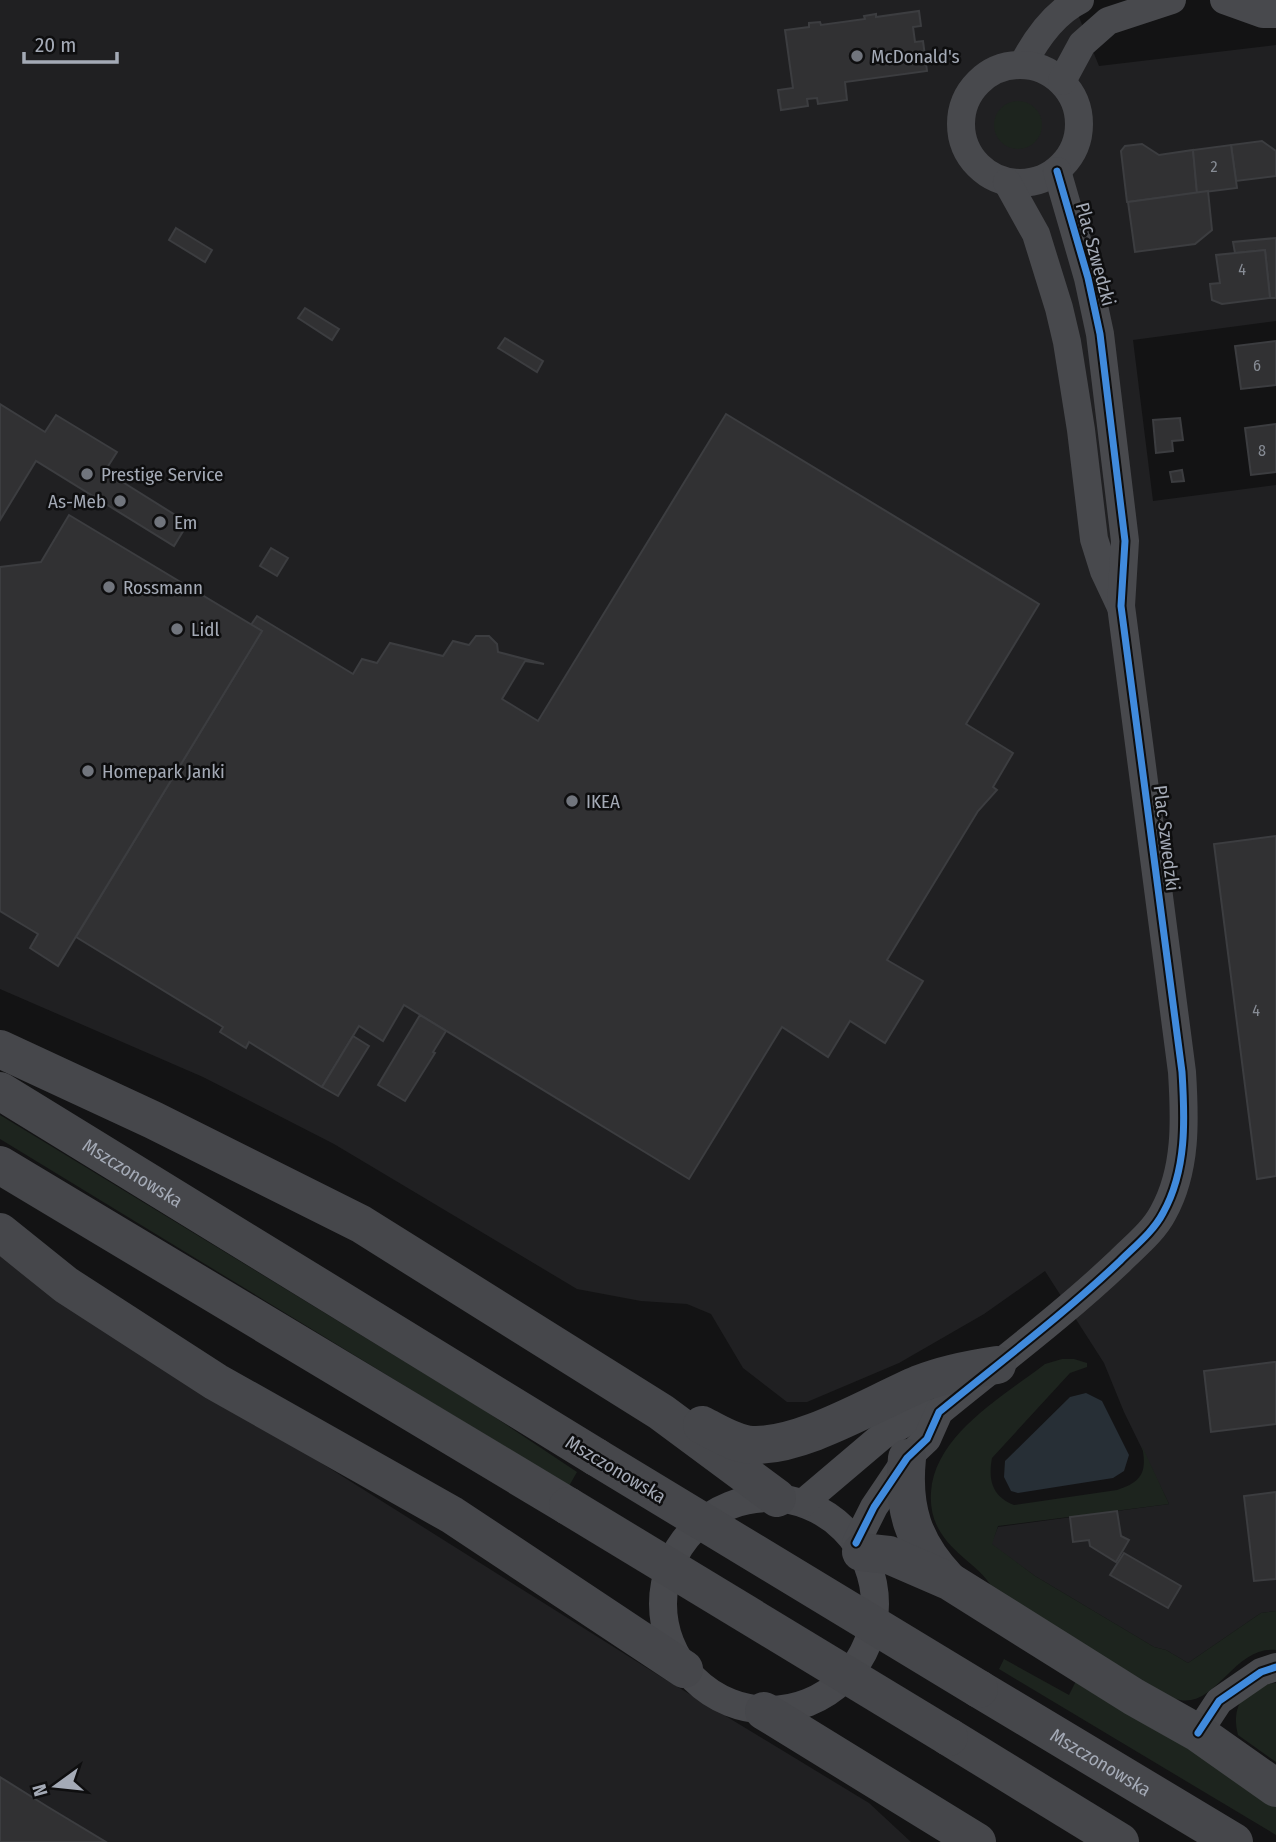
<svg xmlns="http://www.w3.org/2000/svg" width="1276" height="1842" font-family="'Fira Sans Condensed',sans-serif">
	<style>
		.built { fill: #202022 }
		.green { fill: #1d241e }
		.water { fill: #272f36 }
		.building { fill: #313133; stroke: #3c3d40; stroke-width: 2 }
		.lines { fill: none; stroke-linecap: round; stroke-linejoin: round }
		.minor { stroke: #48494d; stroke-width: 28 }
		.secondary { stroke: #46474b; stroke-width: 38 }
		.secondary-bridge { stroke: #46474b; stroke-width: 38 }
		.cycleway-casing { stroke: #0e0e0f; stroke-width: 11 }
		.cycleway { stroke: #408adc; stroke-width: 7 }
		.poi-dot { fill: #71757d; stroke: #0e0e0f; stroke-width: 2.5 }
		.labels { text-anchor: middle; stroke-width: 5; stroke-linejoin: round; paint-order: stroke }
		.number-label { font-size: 16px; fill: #878c95 }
		.poi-label { font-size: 19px; fill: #a4aab6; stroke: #0e0e0f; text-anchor: start }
		.street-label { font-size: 19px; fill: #a4aab6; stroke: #0e0e0f }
	</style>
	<rect width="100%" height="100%" fill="#131314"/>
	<g class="built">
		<path d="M0,0H1072L1099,66L1276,45V321L1133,340L1153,501L1276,485V1611L1261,1613L1188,1663L1166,1650L1154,1647L1035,1576L991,1544L998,1527L1169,1504L1124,1412L1104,1363L1045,1271L984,1314L899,1363L807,1402H787L743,1368L711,1314L687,1304L641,1301L577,1289L334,1144L203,1077L0,989Z"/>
		<path d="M0,1243L102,1325L663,1678L869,1803L911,1842H0Z"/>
	</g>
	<g class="green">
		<circle cx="1018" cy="125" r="24"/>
		<path d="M0,1115L484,1410L577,1472L569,1486L0,1139Z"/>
		<path d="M1062,1359H1074L1087,1363V1367L1070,1373L992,1458C988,1480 992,1496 1014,1505L1117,1490C1143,1482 1147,1471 1142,1446L1169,1504L998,1526L992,1544L1035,1576L1154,1647L1166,1650L1188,1663L1261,1613L1276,1611V1650C1235,1645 1216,1707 1180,1700C1174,1699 1169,1696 1164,1693L995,1592C981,1566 957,1558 941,1533C933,1521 930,1507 931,1492C935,1435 1002,1397 1045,1364Z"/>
		<path d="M1004,1659L1069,1695L1077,1679L1276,1804V1835L999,1669Z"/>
		<path d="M1276,1683V1762L1238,1735C1230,1704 1246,1686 1276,1683Z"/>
	</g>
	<path class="water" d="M1086,1393L1102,1401L1129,1455L1124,1471L1113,1478L1018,1493L1011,1491L1004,1477L1005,1461L1070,1397Z"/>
	<g class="building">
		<path d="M919,11L921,26L913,27L915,42L923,41L927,71L845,82L847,100L818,104L817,98L807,99L808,106L781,110L778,90L793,88L785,30L809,27V23L820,22L821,25L865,19L864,16L876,14V17Z"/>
		<path d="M1262,141L1276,151V176L1236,181L1231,145Z"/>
		<path d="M1142,144L1159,155L1193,150L1197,193L1127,202L1121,151L1125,146Z"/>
		<path d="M1231,145L1237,188L1197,193L1193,150Z"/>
		<path d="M1208,191L1212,230L1195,244L1135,252L1128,202Z"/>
		<path d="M176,228L212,250L205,262L169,240Z"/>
		<path d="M1276,238V298H1270L1265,250L1235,253L1233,242Z"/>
		<path d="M1265,250L1270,298L1222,304L1212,300L1210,284L1220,283L1216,255Z"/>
		<path d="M305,308L339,329L332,340L298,318Z"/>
		<path d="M505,338L543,361L537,372L498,348Z"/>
		<path d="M1276,341V385L1241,389L1235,346Z"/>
		<path d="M0,404L45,432L56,415L117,452L105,471L188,523L174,546L36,461L0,520Z"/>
		<path d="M726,414L1039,604L966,724L1013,753L993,787L997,790L978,811L887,960L923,981L885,1043L850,1021L828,1057L782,1027L689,1179L404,1005L383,1041L359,1026L322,1087L249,1042L246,1048L220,1032L223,1027L76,937L262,631L251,625L257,616L353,674L362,659L377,663L390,643L443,656L453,641L469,645L476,636H489L497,644L498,652L544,664L525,661L502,699L538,721Z"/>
		<path d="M1180,418L1183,440L1172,441L1173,451L1156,453L1153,420Z"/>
		<path d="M1276,424V472L1251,475L1245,428Z"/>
		<path d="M1182,470L1184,481L1172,482L1170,472Z"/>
		<path d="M69,515L262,631L58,966L30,948L38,934L0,911V567L41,562Z"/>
		<path d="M271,548L288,558L277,576L260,566Z"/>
		<path d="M1276,836V1176L1257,1179L1214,844Z"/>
		<path d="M420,1015L446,1031L433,1052L435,1053L405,1101L378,1085Z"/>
		<path d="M353,1036L369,1046L338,1096L322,1087Z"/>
		<path d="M1274,1362H1276V1424L1211,1432L1204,1371Z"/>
		<path d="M1276,1492V1579L1254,1581L1244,1496Z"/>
		<path d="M1117,1511L1121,1536L1129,1540L1116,1562L1090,1546L1089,1540L1073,1542L1070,1517Z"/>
		<path d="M1124,1553L1181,1586L1168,1608L1110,1575Z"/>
		<path d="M0,1777L48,1807L106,1842H0Z"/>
	</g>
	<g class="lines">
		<g class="minor">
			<path d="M1224,0L1263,14H1276"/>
			<path d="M1023,64C1036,39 1054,13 1080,0"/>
			<circle cx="1020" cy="124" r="59"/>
			<path d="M1062,81L1082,44L1108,21L1172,0"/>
			<path d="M1007,182L1036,234L1059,308L1067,342L1081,430L1094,539L1104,571L1120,605"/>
			<circle cx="769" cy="1604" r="106"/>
			<path d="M803,1503L882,1436L919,1415L939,1412"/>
			<path d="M856,1543L874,1507L907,1458L927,1439L939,1412C1000,1362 1063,1315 1120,1261C1135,1246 1153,1232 1163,1213C1187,1170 1185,1119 1182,1072L1121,606L1125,541L1100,334L1088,278L1057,171"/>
			<path d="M1198,1733L1219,1701L1261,1672L1276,1667"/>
		</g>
		<g class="secondary">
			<path d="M0,1049L153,1120L361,1224L661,1412L777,1498"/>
			<path id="s1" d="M0,1091L596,1457"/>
			<path d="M0,1165L568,1506"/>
			<path d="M0,1232L66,1285L216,1382L452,1515L684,1669"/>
			<path d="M702,1425C718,1433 735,1444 752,1445C802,1447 872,1404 919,1384C944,1374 970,1369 997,1365"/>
			<path d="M907,1458C902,1508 913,1543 948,1580"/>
			<path d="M861,1552L889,1555L949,1581L1134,1697L1198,1733L1276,1788"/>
			<path id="s2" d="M979,1689L1234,1842"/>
			<path d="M764,1711L977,1842"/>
			<path d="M949,1737L1120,1842"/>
		</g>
		<g class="secondary-bridge">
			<path d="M596,1457L979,1689"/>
			<path d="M568,1506L949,1737"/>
		</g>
		<g class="cycleway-casing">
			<g id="cycleway">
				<path d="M856,1543L874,1507L907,1458L927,1439L939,1412C1000,1362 1063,1315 1120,1261C1135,1246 1153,1232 1163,1213C1187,1170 1185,1119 1182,1072L1121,606L1125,541L1100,334L1088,278L1057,171"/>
				<path d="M1198,1733L1219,1701L1261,1672L1276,1667"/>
			</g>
		</g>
		<use href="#cycleway" class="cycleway"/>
	</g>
	<g class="poi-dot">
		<circle cx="857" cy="56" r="7"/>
		<circle cx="87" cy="474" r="7"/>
		<circle cx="120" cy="501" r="7"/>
		<circle cx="160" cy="522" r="7"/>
		<circle cx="109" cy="587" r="7"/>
		<circle cx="177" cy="629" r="7"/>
		<circle cx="88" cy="771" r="7"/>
		<circle cx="572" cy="801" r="7"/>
	</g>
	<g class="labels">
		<g class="number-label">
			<text x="1214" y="172">2</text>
			<text x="1242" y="275">4</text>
			<text x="1257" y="371">6</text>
			<text x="1262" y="456">8</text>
			<text x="1256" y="1016">4</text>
		</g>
		<g class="poi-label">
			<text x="871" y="63">McDonald's</text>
			<text x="101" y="481">Prestige Service</text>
			<text x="106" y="508" text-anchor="end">As-Meb</text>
			<text x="174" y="529">Em</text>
			<text x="123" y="594">Rossmann</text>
			<text x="191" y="636">Lidl</text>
			<text x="102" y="778">Homepark Janki</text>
			<text x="586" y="808">IKEA</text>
		</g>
		<g class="street-label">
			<text transform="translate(1096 254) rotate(75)" y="7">Plac Szwedzki</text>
			<text transform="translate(1167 838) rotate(83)" y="7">Plac Szwedzki</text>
			<text dy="7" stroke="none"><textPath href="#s1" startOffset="156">Mszczonowska</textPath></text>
			<text transform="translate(616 1469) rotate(31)" y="7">Mszczonowska</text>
			<text dy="7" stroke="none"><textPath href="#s2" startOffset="142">Mszczonowska</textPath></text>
		</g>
	</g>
	<g transform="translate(56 1786) rotate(255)" stroke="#0e0e0f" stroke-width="5" paint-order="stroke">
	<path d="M0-5L12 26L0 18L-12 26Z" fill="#a4aab6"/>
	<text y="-10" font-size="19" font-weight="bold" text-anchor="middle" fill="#a4aab6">N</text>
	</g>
	<path d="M24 52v10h93v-10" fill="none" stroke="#a4aab6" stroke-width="3.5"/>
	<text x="35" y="52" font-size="21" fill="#a4aab6" stroke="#0e0e0f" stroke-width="5" paint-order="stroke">20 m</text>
</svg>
